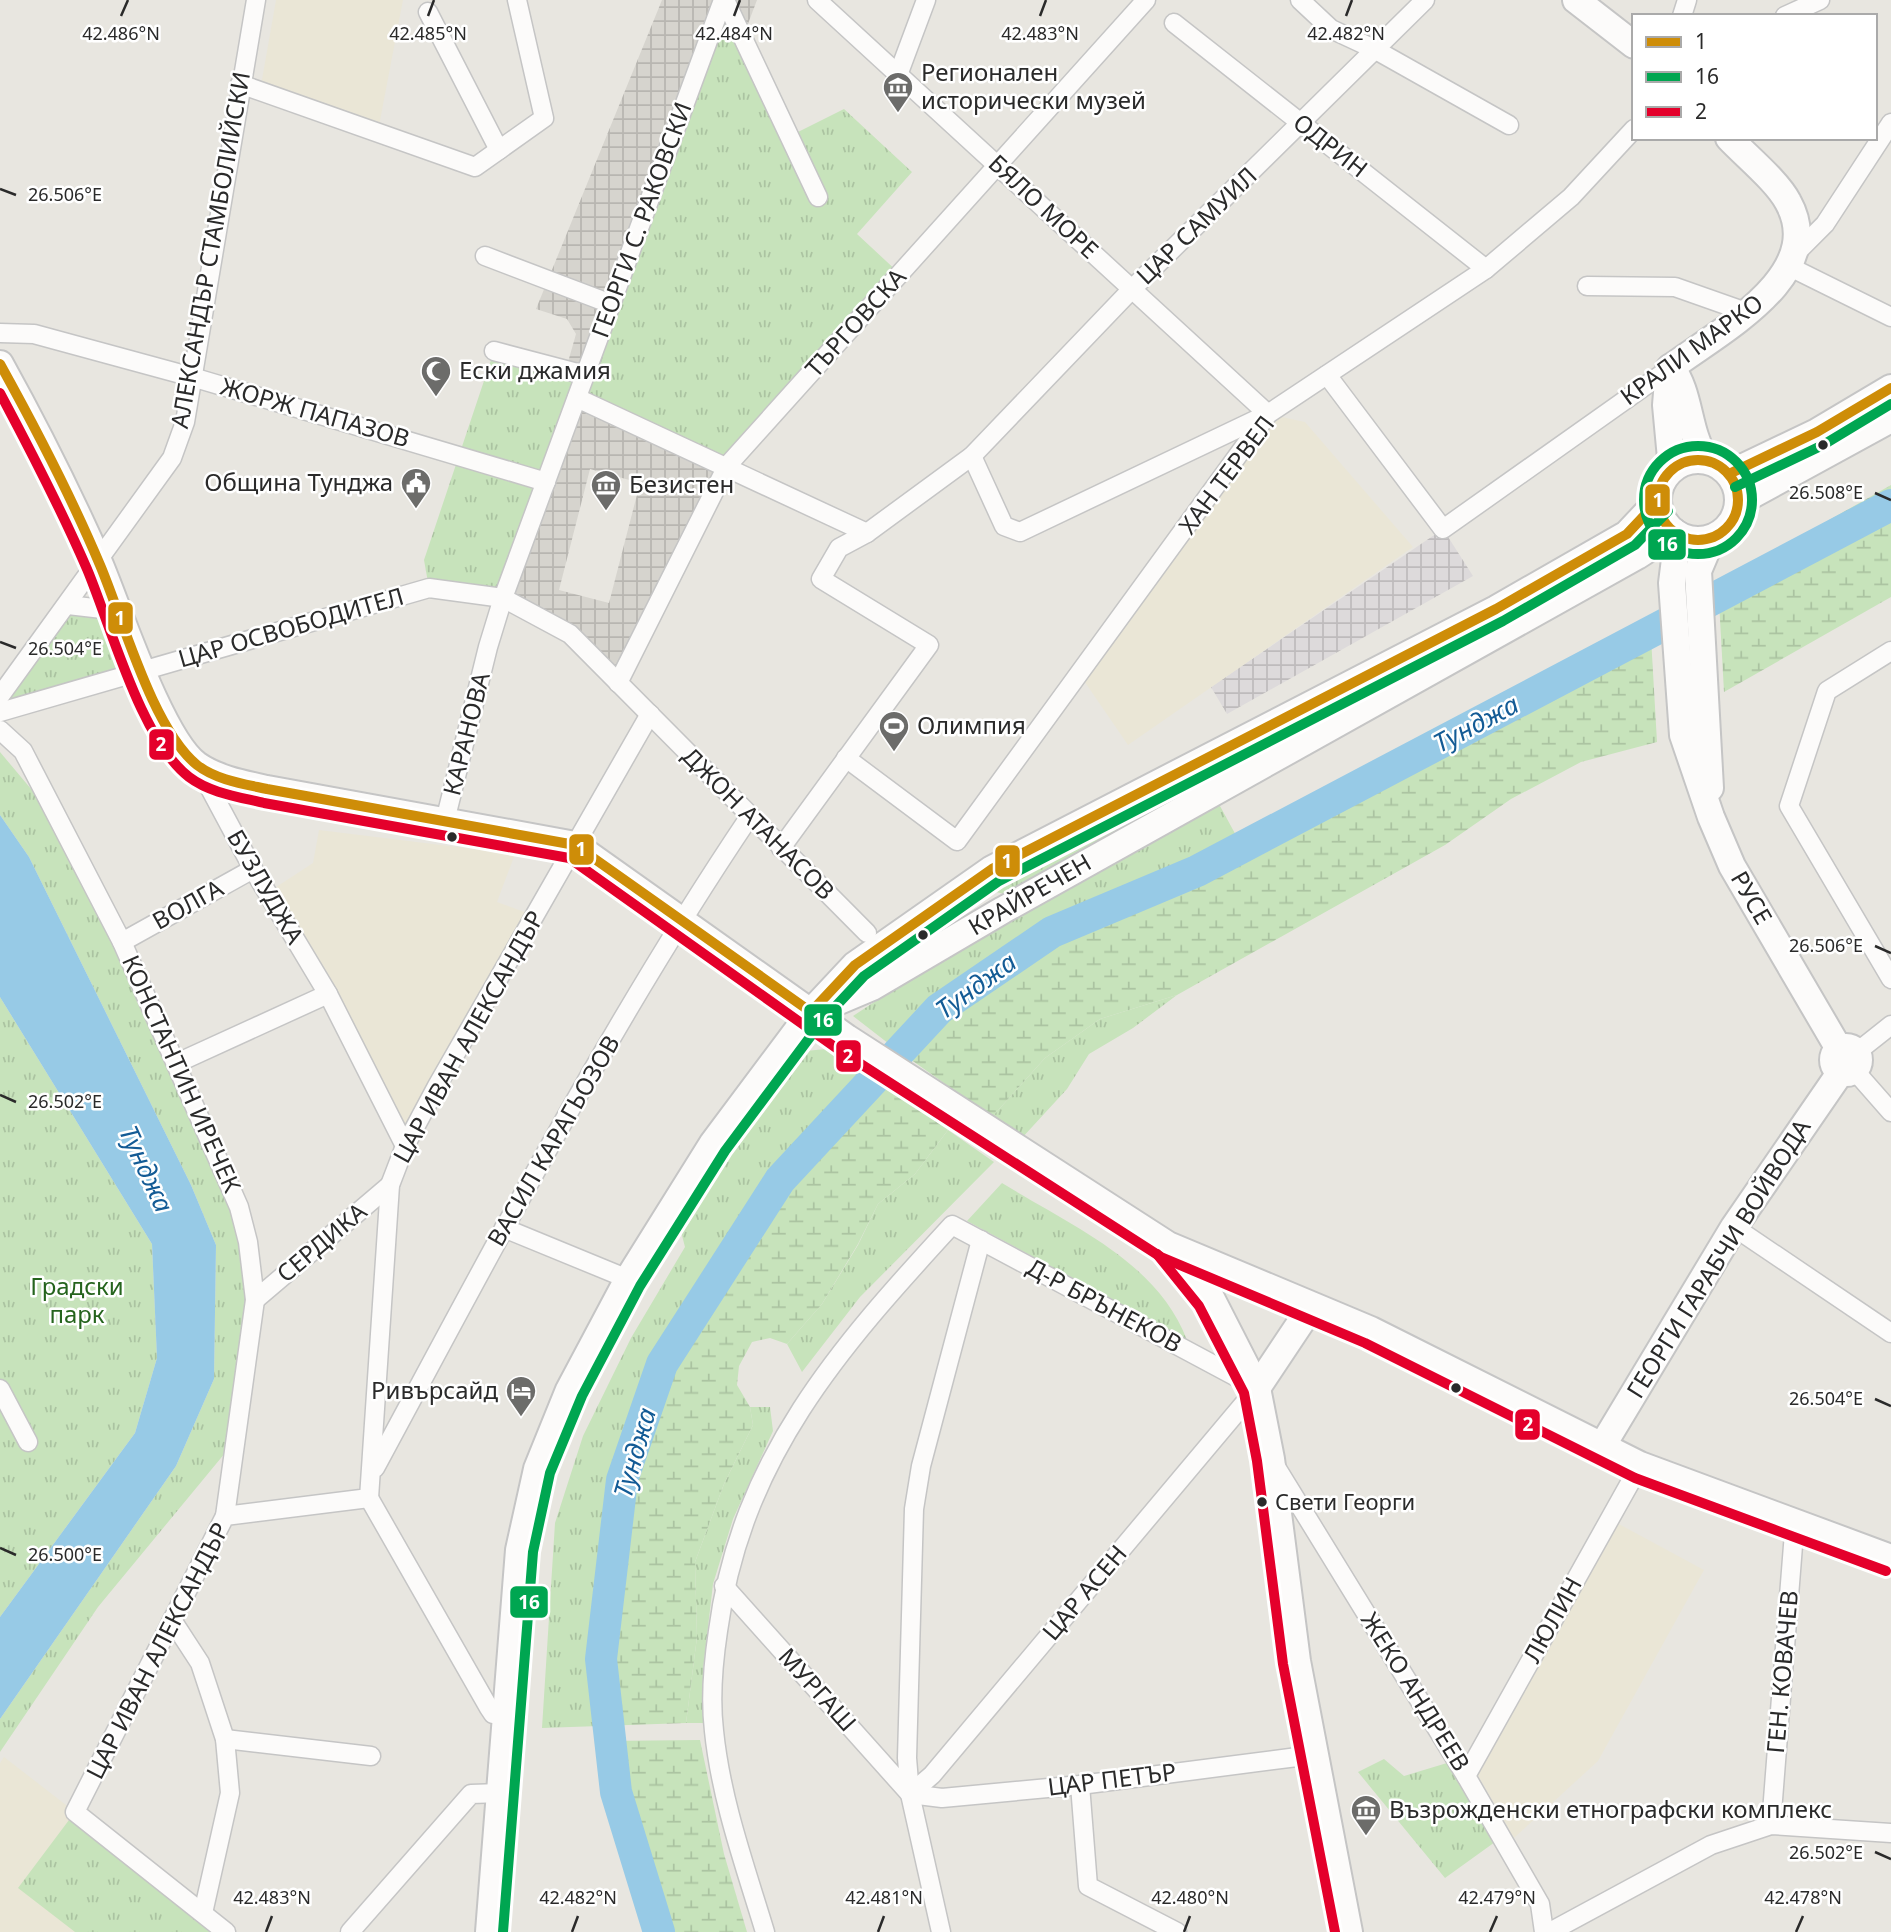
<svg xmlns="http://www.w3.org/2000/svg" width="1891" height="1932" font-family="'Noto Sans',sans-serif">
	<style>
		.industrial { fill: url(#industrial-grid) }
		.education { fill: #eae6d6 }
		.grass { fill: url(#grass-tufts) }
		.wetland { fill: url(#wetland-marsh) }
		.plaza { fill: url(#plaza-grid); fill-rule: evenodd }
		.water { fill: #97cae6 }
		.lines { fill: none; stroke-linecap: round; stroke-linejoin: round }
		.river { stroke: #97cae6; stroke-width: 32 }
		.street-casing { stroke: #c5c5c5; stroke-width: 21 }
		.secondary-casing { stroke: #c5c5c5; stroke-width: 30 }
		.street { stroke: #fcfbfa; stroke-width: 18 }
		.secondary { stroke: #fcfbfa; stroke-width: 26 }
		.bus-1-casing { stroke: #fff; stroke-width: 16 }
		.bus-2-casing { stroke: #fff; stroke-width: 16 }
		.bus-3-casing { stroke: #fff; stroke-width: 16 }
		.bus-1 { stroke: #ce8d08; stroke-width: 10 }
		.bus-2 { stroke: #00a651; stroke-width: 10 }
		.bus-3 { stroke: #e4002b; stroke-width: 10 }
		.ticks { fill: none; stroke: #2a2a2a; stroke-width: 2.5 }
		.bus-dot { fill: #2a2a2a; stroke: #fff; stroke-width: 2.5 }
		.labels { text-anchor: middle; stroke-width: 5; stroke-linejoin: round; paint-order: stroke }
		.bus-label { font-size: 22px; fill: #2a2a2a; stroke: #fff; text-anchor: start }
		.poi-label { font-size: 24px; fill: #2a2a2a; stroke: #fff; text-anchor: start }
		.street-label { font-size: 24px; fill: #2a2a2a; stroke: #fff }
		.park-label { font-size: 24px; fill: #25641d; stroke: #fff }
		.water-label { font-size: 26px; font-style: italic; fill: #135b95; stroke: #fff }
		.ticks-label { font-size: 18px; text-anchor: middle; fill: #2a2a2a; stroke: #fff; stroke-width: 5; stroke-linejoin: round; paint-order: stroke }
		.line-badge { stroke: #fff; stroke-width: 2.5 }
		.badge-label { font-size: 19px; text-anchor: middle; font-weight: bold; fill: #fff }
	</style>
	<defs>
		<pattern id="industrial-grid" width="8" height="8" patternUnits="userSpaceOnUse" patternTransform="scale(1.75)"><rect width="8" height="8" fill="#dddadb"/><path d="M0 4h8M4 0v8" fill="none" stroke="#bebbbc"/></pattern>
		<pattern id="grass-tufts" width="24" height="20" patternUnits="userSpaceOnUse" patternTransform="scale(1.75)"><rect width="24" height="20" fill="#c7e3bb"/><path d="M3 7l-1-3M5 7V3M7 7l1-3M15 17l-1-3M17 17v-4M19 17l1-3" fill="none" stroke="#abc3a1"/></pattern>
		<pattern id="wetland-marsh" width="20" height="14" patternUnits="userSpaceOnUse" patternTransform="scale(1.75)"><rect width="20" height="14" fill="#c7e3bb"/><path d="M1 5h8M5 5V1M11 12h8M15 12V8" fill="none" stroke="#abc3a1"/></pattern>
		<pattern id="plaza-grid" width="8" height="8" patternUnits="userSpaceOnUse" patternTransform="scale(1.75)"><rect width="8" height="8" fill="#d6d4ce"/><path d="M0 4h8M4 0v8" fill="none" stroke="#b8b6b1"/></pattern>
	</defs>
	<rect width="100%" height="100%" fill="#e8e6e0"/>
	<path class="industrial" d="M1443,529L1473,576L1227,714L1211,687Z"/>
	<g class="education">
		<path d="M276,0H403L379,126L261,85Z"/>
		<path d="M1268,414L1305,422L1413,547L1128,745L1080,675Z"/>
		<path d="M319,830L515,854L497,902L535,916L405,1146L267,893L313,863Z"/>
		<path d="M1617,1523L1704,1570L1598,1761L1514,1838L1477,1774Z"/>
		<path d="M4,1757L75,1812L226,1932H0V1763Z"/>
	</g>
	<g class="grass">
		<path d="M723,0L790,136L844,109L912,172L857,234L900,274L727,466L577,399L503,598L429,588L424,560L494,351L585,374Z"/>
		<path d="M68,605L120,611L142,671L0,712V696Z"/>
		<path d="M1500,613L1481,631L1004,894L996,892Z"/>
		<path d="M0,752L42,802L116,942L232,1208L248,1288L230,1447L98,1607L0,1752V1719L176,1466L214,1379L216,1245L191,1185L29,857L0,815Z"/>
		<path d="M1214,795L1238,839L1175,867L933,1002L893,1047L853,1016L1034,897Z"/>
		<path d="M1177,995L1133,1028L1089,1054L1067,1089L1021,1139L992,1117L1045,1058L1100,1019Z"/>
		<path d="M0,997L152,1244L157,1358L135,1433L0,1617Z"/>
		<path d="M835,1048L867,1073L772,1177L653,1363L612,1483L592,1656L600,1726L542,1728L555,1523L583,1436L631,1338L685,1247L679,1224L806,1051Z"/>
		<path d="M948,1130L994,1162L860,1297L802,1372L787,1344L822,1304L858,1245L878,1204L915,1174Z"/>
		<path d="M1002,1183C1070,1225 1157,1261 1187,1340L967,1221Z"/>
		<path d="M750,1407H770L773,1431L733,1519L713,1584L703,1670V1723H686L697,1637L695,1562L724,1484L753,1425Z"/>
		<path d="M1384,1759L1404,1776L1447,1763L1495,1842L1445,1878L1358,1772Z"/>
		<path d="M75,1812L226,1932H75L18,1888Z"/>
	</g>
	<g class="wetland">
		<path d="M1891,485V597L1724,692L1718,583Z"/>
		<path d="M1650,620L1657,742L1581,762L1511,799L1445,845L1177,995L1100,1019L1045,1058L992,1117L893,1047L933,1002L1045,924L1238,839Z"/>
		<path d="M867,1073L948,1130L915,1174L878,1204L858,1244L822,1304L787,1344L770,1338L752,1342L739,1366L737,1385L750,1407L753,1425L724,1484L695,1562L697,1637L686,1723L600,1726L592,1656L612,1483L653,1363L772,1177Z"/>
		<path d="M700,1740L724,1854L747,1932H648L608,1798L603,1741Z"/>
	</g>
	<g class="plaza">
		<path d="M662,0H723L585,375L566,369L576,334L567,319L536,309Z"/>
		<path d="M725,0H757L743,37Z"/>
		<path d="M577,398L727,466L618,683L570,634L503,598ZM590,469L640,483L609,603L559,590Z"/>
	</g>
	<path class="water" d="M0,815L29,857L191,1185L216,1245L214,1379L176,1466L0,1719V1617L135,1433L157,1358L152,1244L0,997Z"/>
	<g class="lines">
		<path class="river" d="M659,1932L616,1792L601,1659L622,1480L662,1364L780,1180L939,1009L1052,932L1197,871L1891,505"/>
		<g class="street-casing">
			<g id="street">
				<path d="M725,0L818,197"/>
				<path d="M817,0L1268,414L1020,532L1004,526L972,456"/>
				<path d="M1300,0L1331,29L1374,49L1509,125"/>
				<path d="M428,12L499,150"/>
				<path d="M1682,16L1687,0"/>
				<path d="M1785,16L1820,0"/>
				<path d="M1174,23L1486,269"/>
				<path d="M898,75L926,0"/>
				<path d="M240,84L475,167L544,118L517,0"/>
				<path d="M1794,255L1825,224L1891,123"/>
				<path d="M485,256L611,304"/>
				<path d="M1788,266L1891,317"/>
				<path d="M1587,286L1675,287L1746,312"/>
				<path d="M0,333L34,334L192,377L546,482"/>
				<path d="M494,351L585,375"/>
				<path d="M1327,375L1443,529L1669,369"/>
				<path d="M577,398L867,533"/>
				<path d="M68,605L120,611"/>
				<path d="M1891,651L1827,691L1789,806L1891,979"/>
				<path d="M618,683L727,466L1146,0"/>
				<path d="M0,696L172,458L185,422L256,0"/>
				<path d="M0,712L429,588L503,598L570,634L867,933"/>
				<path d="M0,730L23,751L122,942L239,1207L248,1242L255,1300L225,1516"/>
				<path d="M846,758L957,841L1268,414L1486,269L1571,197L1634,129"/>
				<path d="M199,768L253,869L328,994L405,1146"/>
				<path d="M445,821L488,647L503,598L723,0"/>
				<path d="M781,848L929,645L821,579L839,548L867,533L972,456L1132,289L1425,0"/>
				<path d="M122,942L253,869"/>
				<path d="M1857,1052L1891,1025"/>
				<path d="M177,1063L328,994"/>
				<path d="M1855,1071L1891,1112"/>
				<path d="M1734,1227L1891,1333"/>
				<path d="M504,1228L628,1279"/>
				<path d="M255,1300L390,1185"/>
				<path d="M0,1389L28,1442"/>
				<path d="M1276,1467L1466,1776L1540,1904L1544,1932"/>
				<path d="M375,1468C494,1247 610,1024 750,816"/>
				<path d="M369,1498L489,1708L493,1714L506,1715"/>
				<path d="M724,1586L910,1794"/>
				<path d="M172,1620L200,1663L225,1739L230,1793L203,1913"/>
				<path d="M225,1739L371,1756"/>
				<path d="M1466,1776L1640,1465"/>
				<path d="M1080,1785L1088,1886L1177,1932"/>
				<path d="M910,1794L942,1798L1080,1785L1313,1755"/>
				<path d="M1771,1825L1795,1520"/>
				<path d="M226,1932L75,1812L225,1516L369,1498L390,1185L405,1146L437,1086L650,714"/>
				<path d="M350,1932L471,1794L501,1793"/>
				<path d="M765,1932C745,1866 721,1800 714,1731C710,1698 713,1664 718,1631C741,1458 839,1348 952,1225L1257,1388L932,1775L910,1794"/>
				<path d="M941,1932L910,1794L907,1758L914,1509L921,1466L981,1240"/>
				<path d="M1550,1932L1711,1845L1771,1825L1891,1833"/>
			</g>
		</g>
		<g class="secondary-casing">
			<g id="secondary">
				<path d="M1576,0L1634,45"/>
				<path d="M0,364C36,429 70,497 100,565C119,610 161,739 197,765C217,779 244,784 267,789L575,845L847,1038L1168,1245L1371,1330L1640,1465L1891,1558"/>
				<path d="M1671,367C1691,394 1687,431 1706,460"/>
				<circle cx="1698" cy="500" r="40"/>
				<path d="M1672,469L1666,405L1669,369C1716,333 1829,276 1788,202C1777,181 1746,156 1729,138"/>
				<path d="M1729,474L1817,432L1891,388"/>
				<path d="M1739,502L1891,419"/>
				<path d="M1678,535L1672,583L1683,735L1711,817L1732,866L1839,1049"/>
				<path d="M1710,788L1698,571L1712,538"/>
				<path d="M820,1009L872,987L1003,910L1637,556L1674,532"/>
				<circle cx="1846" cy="1060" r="13"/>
				<path d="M1171,1249L1211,1298L1257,1388L1271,1459L1297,1661L1349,1932"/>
				<path d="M1257,1388L1311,1307"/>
				<path d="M1601,1448L1734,1227L1840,1073"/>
				<path d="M489,1932L519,1550L537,1469L569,1390L628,1279L713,1143L811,1012L855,965L992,869L1496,609L1627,534L1658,501"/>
			</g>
		</g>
		<use href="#street" class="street"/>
		<use href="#secondary" class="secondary"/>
		<g class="bus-1-casing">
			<g id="bus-1">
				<path d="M0,364C36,429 71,496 100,565C123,619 152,728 197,765C216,780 244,784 267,789L575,845L811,1012"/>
				<circle cx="1698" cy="500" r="40"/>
				<path d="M1729,474L1817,432L1891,388"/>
				<path d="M811,1012L855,965L992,869L1496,609L1627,534L1658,501"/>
			</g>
		</g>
		<g class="bus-2-casing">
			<g id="bus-2">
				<circle cx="1698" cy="500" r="54"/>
				<path d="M1735,487L1823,445L1891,404"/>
				<path d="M503,1932L533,1552L550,1473L582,1396L640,1286L725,1151L822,1021L864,976L999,881L1503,621L1635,545L1668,511"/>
			</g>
		</g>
		<g class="bus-3-casing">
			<g id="bus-3">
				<path d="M0,393C31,451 61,509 87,569C111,626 141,740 189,777C210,793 239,797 264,803L569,858L839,1050L1161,1257L1365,1343L1635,1478L1886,1571"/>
				<path d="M1157,1254L1199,1306L1244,1393L1257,1461L1283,1664L1335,1932"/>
			</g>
		</g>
		<use href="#bus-1" class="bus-1"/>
		<use href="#bus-2" class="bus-2"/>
		<use href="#bus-3" class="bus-3"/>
	</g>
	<path class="ticks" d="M121,16L128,0M428,16L434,0M734,16L740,0M1040,16L1046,0M1346,16L1352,0M0,189L16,195M1875,493L1891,500M0,642L16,648M1875,946L1891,953M0,1095L16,1102M1875,1399L1891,1406M0,1548L16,1555M1875,1852L1891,1859M266,1932L272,1916M572,1932L578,1916M878,1932L884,1916M1184,1932L1190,1916M1490,1932L1497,1916M1796,1932L1803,1916"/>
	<defs>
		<g id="museum-pin" transform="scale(1.575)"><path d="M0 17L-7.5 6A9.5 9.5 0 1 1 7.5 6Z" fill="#6c6c6a" stroke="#fff"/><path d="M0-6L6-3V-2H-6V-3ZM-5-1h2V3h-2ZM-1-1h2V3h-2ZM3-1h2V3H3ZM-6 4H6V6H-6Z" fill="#fff"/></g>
		<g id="mosque-pin" transform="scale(1.575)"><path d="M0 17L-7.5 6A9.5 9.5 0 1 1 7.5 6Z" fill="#6c6c6a" stroke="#fff"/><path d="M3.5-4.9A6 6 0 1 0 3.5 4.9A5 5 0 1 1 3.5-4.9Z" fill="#fff"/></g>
		<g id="civic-pin" transform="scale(1.575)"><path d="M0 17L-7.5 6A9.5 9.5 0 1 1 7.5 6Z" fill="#6c6c6a" stroke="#fff"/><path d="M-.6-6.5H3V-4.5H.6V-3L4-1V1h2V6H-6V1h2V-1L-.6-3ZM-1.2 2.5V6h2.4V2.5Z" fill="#fff"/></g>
		<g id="stadium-pin" transform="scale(1.575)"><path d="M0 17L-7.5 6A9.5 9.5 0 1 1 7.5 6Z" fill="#6c6c6a" stroke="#fff"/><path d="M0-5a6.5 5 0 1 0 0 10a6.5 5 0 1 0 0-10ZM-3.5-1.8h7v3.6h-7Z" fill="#fff"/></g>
		<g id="hotel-pin" transform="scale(1.575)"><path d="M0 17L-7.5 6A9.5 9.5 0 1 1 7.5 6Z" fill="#6c6c6a" stroke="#fff"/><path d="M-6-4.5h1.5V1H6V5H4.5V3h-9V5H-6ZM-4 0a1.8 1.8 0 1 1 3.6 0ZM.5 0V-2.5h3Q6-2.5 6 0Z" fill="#fff"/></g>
	</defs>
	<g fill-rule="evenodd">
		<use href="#museum-pin" x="898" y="87"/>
		<use href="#mosque-pin" x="436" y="371"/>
		<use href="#civic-pin" x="416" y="483"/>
		<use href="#museum-pin" x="606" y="485"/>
		<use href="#stadium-pin" x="894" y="726"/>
		<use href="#hotel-pin" x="521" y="1391"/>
		<use href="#museum-pin" x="1366" y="1810"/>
	</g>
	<g class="bus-dot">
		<circle cx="1823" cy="445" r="6"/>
		<circle cx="452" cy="837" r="6"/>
		<circle cx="923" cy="935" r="6"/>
		<circle cx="1456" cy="1388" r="6"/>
		<circle cx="1262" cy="1502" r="6"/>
	</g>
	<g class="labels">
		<g class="bus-label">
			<text x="1275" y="1510">Свети Георги</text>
		</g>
		<g class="poi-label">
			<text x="921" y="81">Регионален<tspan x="921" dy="28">исторически музей</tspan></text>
			<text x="459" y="379">Ески джамия</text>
			<text x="393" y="491" text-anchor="end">Община Тунджа</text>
			<text x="629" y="493">Безистен</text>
			<text x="917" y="734">Олимпия</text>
			<text x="498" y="1399" text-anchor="end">Ривърсайд</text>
			<text x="1389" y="1818">Възрожденски етнографски комплекс</text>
		</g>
		<g class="street-label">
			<text transform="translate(1330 146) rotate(38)" y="8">ОДРИН</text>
			<text transform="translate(1043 207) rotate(43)" y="8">БЯЛО МОРЕ</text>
			<text transform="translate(642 220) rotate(-70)" y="8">ГЕОРГИ С. РАКОВСКИ</text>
			<text transform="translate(1197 226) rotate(-44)" y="8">ЦАР САМУИЛ</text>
			<text transform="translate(211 250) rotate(-80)" y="8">АЛЕКСАНДЪР СТАМБОЛИЙСКИ</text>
			<text transform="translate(856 323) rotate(-48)" y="8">ТЪРГОВСКА</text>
			<text transform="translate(1692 350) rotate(-36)" y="8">КРАЛИ МАРКО</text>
			<text transform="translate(315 413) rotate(16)" y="8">ЖОРЖ ПАПАЗОВ</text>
			<text transform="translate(1227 475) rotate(-53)" y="8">ХАН ТЕРВЕЛ</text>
			<text transform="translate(291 628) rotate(-16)" y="8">ЦАР ОСВОБОДИТЕЛ</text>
			<text transform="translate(467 734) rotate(-76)" y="8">КАРАНОВА</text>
			<text transform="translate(758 824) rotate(45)" y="8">ДЖОН АТАНАСОВ</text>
			<text transform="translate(265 887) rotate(60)" y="8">БУЗЛУДЖА</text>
			<text transform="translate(1030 895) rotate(-30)" y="8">КРАЙРЕЧЕН</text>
			<text transform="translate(1751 898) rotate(60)" y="8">РУСЕ</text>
			<text transform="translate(188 905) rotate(-29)" y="8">ВОЛГА</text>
			<text transform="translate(469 1037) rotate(-61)" y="8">ЦАР ИВАН АЛЕКСАНДЪР</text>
			<text transform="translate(181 1074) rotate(66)" y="8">КОНСТАНТИН ИРЕЧЕК</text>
			<text transform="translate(554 1141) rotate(-60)" y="8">ВАСИЛ КАРАГЬОЗОВ</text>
			<text transform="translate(322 1243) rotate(-40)" y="8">СЕРДИКА</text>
			<text transform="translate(1719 1259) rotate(-58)" y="8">ГЕОРГИ ГАРАБЧИ ВОЙВОДА</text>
			<text transform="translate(1104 1306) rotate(28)" y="8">Д-Р БРЪНЕКОВ</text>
			<text transform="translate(1085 1593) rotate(-50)" y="8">ЦАР АСЕН</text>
			<text transform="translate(1553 1620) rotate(-61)" y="8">ЛЮЛИН</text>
			<text transform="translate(158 1651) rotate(-63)" y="8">ЦАР ИВАН АЛЕКСАНДЪР</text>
			<text transform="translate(1783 1672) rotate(-85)" y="8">ГЕН. КОВАЧЕВ</text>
			<text transform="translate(817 1690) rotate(48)" y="8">МУРГАШ</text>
			<text transform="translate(1415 1692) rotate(58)" y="8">ЖЕКО АНДРЕЕВ</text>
			<text transform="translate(1112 1780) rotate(-7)" y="8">ЦАР ПЕТЪР</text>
		</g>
		<g class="park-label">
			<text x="77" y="1295">Градски<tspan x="77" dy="28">парк</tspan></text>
		</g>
		<g class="water-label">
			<text transform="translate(1476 724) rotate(-28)" y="9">Тунджа</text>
			<text transform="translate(976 986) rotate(-36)" y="9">Тунджа</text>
			<text transform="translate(146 1169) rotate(65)" y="9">Тунджа</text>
			<text transform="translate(635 1453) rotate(-74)" y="9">Тунджа</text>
		</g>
	</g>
	<g class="ticks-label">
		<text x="121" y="40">42.486°N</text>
		<text x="428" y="40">42.485°N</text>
		<text x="734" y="40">42.484°N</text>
		<text x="1040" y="40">42.483°N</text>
		<text x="1346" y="40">42.482°N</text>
		<text x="65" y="201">26.506°E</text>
		<text x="1826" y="499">26.508°E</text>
		<text x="65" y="655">26.504°E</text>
		<text x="1826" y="952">26.506°E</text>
		<text x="65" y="1108">26.502°E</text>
		<text x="1826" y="1405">26.504°E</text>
		<text x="65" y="1561">26.500°E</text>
		<text x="1826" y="1859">26.502°E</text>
		<text x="272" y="1904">42.483°N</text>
		<text x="578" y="1904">42.482°N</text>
		<text x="884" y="1904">42.481°N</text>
		<text x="1190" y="1904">42.480°N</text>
		<text x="1497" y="1904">42.479°N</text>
		<text x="1803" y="1904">42.478°N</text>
	</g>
	<g class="line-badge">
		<rect x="1644" y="483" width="27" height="34" rx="7" fill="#ce8d08"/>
		<rect x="1647" y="528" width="40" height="33" rx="7" fill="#00a651"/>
		<rect x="107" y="601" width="27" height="34" rx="7" fill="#ce8d08"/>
		<rect x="148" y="728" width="27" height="33" rx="7" fill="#e4002b"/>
		<rect x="568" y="833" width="27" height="33" rx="7" fill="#ce8d08"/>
		<rect x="994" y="844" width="27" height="34" rx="7" fill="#ce8d08"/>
		<rect x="803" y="1003" width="40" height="34" rx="7" fill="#00a651"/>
		<rect x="835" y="1039" width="27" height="34" rx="7" fill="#e4002b"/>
		<rect x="1514" y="1408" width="27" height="33" rx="7" fill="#e4002b"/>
		<rect x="509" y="1585" width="40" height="34" rx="7" fill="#00a651"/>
	</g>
	<g class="badge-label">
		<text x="1658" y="507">1</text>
		<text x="1667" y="551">16</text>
		<text x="120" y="625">1</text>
		<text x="161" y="751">2</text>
		<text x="581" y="856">1</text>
		<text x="1007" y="868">1</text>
		<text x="823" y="1027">16</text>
		<text x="848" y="1063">2</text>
		<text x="1528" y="1431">2</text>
		<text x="529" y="1609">16</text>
	</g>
	<rect x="1632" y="14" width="245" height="126" fill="#ffffff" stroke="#aaaaaa" stroke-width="2"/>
	<rect x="1646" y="37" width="35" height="10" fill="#ce8d08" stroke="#aaaaaa" stroke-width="2"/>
	<text x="1695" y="49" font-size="21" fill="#2a2a2a">1</text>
	<rect x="1646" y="72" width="35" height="10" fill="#00a651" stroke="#aaaaaa" stroke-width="2"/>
	<text x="1695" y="84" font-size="21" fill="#2a2a2a">16</text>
	<rect x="1646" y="107" width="35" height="10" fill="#e4002b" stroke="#aaaaaa" stroke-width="2"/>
	<text x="1695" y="119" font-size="21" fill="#2a2a2a">2</text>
</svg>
